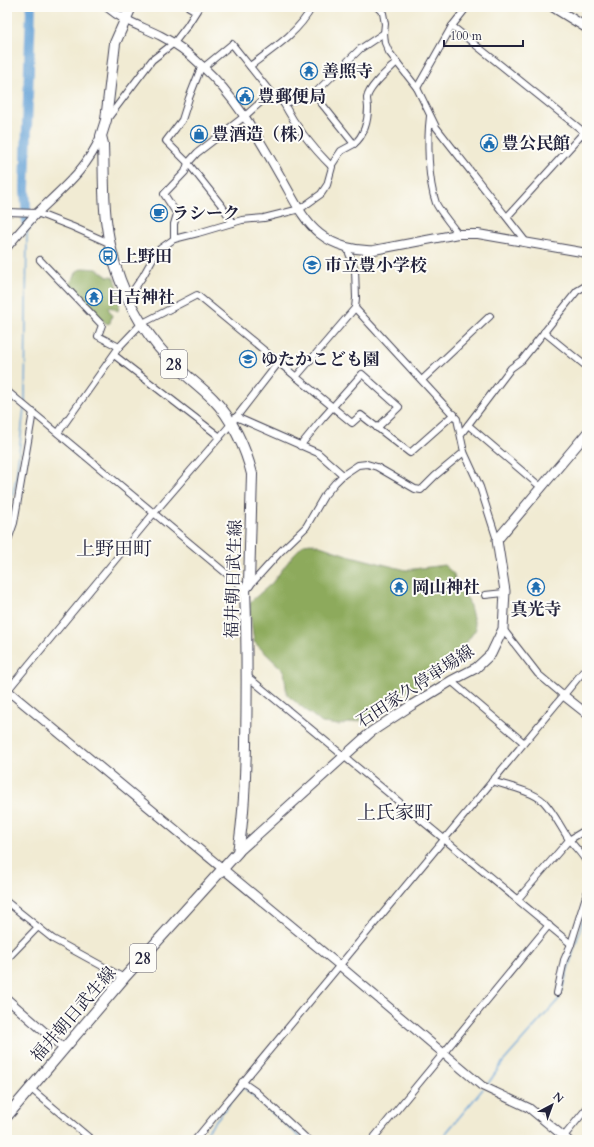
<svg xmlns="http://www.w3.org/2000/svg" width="594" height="1147" font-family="Cardo,'Noto Serif JP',serif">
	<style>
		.forest { fill: #8daa5c; stroke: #58664c }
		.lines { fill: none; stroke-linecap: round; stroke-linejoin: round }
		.stream { stroke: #64a0d5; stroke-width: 1.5 }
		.river { stroke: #64a0d5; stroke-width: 10 }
		.minor-casing { stroke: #414052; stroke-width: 8 }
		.tertiary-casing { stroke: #414052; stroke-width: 10 }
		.secondary-casing { stroke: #414052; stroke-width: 11 }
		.primary-casing { stroke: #414052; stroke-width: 12 }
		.minor { stroke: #fff; stroke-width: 6 }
		.tertiary { stroke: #fff; stroke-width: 8 }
		.secondary { stroke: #fff; stroke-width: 9 }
		.primary { stroke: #fff; stroke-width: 10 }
		.labels { text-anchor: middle; stroke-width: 4; stroke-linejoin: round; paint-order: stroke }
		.shield { fill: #fdfcf7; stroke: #646373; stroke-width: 1 }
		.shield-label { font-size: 16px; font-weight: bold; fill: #22223b }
		.poi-label { font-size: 17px; font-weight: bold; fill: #22223b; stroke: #fdfcf7; text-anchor: start }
		.street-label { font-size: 17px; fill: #22223b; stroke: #fdfcf7 }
		.quarter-label { font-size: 19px; fill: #22223b; stroke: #fdfcf7 }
	</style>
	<rect width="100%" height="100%" fill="#fdfcf7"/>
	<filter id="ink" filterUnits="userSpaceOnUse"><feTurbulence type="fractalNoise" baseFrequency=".025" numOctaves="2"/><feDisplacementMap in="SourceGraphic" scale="8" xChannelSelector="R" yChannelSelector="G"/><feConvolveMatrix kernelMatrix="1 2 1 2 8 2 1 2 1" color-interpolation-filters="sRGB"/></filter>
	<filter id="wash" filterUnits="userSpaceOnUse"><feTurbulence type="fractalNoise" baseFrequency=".012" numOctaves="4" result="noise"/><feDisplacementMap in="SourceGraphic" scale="16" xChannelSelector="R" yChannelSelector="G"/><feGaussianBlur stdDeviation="0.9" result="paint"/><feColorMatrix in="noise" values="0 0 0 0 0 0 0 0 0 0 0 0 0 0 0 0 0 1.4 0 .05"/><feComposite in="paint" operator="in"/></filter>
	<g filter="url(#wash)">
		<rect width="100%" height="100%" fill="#f1ebd3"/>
		<g class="forest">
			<path d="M83,268L97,269L108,277L112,276C119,280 121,304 118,311L110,307L108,308L112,315L110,323L107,324C93,313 81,300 69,286C71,280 75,277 77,271Z"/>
			<path d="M311,543L347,555L406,570L444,565L454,574L457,590L468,599L476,629L466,643L445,665L419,684L363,720L339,725L322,723L287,695L284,671L254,642L250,613V602L272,583L294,554L304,544Z"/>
		</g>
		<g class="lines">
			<g class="stream">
				<path d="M25,403L27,228"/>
				<path d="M7,521L16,479L24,408"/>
				<path d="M487,1085L503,1062L559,999L587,906"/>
				<path d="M200,1140L243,1087L303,1140"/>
				<path d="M440,1140L483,1089"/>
			</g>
			<path class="river" d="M27,225L25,188L31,7"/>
		</g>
	</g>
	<g filter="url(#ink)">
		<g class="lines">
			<g class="minor-casing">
				<g id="minor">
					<path d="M189,7L196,11"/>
					<path d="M377,7L383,13L385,24L384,33L385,43L389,52L417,88L436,127L526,242"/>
					<path d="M452,26L584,132"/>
					<path d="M202,65L189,98L182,120L166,141L188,163L222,206L233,223"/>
					<path d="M250,66C273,49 299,32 312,7"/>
					<path d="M204,67L232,44L271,93L277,95L284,104"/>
					<path d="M417,88L452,26L467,7"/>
					<path d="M314,94L354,144C364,136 368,121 368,108C368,105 367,101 367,98C369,86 389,70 397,62"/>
					<path d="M430,116C427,140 428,181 436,203C438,209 453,227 458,234"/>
					<path d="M108,118L152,60L174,43L187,26L199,7"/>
					<path d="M331,166L341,151L354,144"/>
					<path d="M7,212L37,213L73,227L109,243"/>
					<path d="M507,217L586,130"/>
					<path d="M174,239V224L177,214L164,194L185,172L188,163L197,153L245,116L271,93"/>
					<path d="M40,260L102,325L98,336L119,347"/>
					<path d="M128,298L143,276L157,251L174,239L198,233L242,220L264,218L300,209L321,194L327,185L332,167C312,147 297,129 284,104L305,96L314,94L360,49L384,33"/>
					<path d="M355,308L457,419L464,452L480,487L497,540"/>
					<path d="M544,332L587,367"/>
					<path d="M114,355L220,437"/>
					<path d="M296,377L355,308L356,298L355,269L347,248"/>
					<path d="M422,380L490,316"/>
					<path d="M7,391L245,589"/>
					<path d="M236,417L318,453L343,475"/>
					<path d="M468,425L542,488"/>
					<path d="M58,433L119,347L141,324L197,295L352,423L361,415L410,453L454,414"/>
					<path d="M461,434L511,368L522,360L577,291L587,285"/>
					<path d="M300,446L322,419L362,374L399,407L377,428"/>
					<path d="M7,543L14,523L33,412"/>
					<path d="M249,584L253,582L281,551L306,527L324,496L335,483L343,475L358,465L367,464L377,467L415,489L421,490L435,476L464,452"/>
					<path d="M485,595L504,593"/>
					<path d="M503,629L538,674L563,695"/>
					<path d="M248,677L571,944"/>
					<path d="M451,681L523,742"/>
					<path d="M7,691L154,513L231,424L279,362"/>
					<path d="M492,781C507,786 533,791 544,802C554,813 560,826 568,838C574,847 582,853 587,863"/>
					<path d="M518,899L569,840L587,829"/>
					<path d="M7,902L53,939L124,978"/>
					<path d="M7,959L38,927"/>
					<path d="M557,993L564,960L571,944L587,893"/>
					<path d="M242,1082L255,1091L308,1140"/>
					<path d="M30,1088L92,1140"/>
					<path d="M195,1140L587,667"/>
					<path d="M372,1140L549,925"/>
					<path d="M561,1140L587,1108"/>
				</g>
			</g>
			<g class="tertiary-casing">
				<g id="tertiary">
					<path d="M107,7C125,22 141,26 161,36C175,43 190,54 202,66C237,98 259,139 282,179C293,198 303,221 320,234C335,246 356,251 374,250L458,234H478L587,253"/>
					<path d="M7,247C17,235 27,223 38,212C63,188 87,169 101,136"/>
					<path d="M7,690L339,965L482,1086L529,1108L568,1140"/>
					<path d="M563,695L587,714"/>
					<path d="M7,999L63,1048"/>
				</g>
			</g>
			<g class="secondary-casing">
				<g id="secondary">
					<path d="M553,7L587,28"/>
					<path d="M238,852L371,732L412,705L451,681L476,668L491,654L503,629L505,591L497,540L587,433"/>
				</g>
			</g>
			<g class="primary-casing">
				<path id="primary" d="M7,1116L124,978L238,852C244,816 245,782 246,746C247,693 247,642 245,589L249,584L252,474C246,449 232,418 213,399C199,385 182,373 169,359C132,319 112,273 106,220C103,195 104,169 103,144L101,136L106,120L115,43L131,7"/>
			</g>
			<use href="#minor" class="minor"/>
			<use href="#tertiary" class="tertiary"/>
			<use href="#secondary" class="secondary"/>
			<use href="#primary" class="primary"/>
		</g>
	</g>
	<defs>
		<g id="temple-ring" transform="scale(0.9)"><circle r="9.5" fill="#fdfcf7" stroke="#1f6fb2" stroke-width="1.5"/><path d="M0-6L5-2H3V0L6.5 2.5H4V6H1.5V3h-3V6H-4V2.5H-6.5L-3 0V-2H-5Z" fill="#1f6fb2"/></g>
		<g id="civic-ring" transform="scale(0.9)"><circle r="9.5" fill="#fdfcf7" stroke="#1f6fb2" stroke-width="1.5"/><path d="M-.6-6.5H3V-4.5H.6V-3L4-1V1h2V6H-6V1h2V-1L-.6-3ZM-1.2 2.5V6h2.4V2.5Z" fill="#1f6fb2"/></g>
		<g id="shop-ring" transform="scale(0.9)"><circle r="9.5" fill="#fdfcf7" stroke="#1f6fb2" stroke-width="1.5"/><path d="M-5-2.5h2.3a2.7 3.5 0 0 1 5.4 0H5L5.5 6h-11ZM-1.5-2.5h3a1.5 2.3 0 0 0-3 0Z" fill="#1f6fb2"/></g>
		<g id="cafe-ring" transform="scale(0.9)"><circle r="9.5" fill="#fdfcf7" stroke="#1f6fb2" stroke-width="1.5"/><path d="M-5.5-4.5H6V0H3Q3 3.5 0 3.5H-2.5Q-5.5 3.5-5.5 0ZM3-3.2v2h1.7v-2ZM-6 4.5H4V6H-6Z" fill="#1f6fb2"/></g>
		<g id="bus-ring" transform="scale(0.9)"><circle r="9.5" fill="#fdfcf7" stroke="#1f6fb2" stroke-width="1.5"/><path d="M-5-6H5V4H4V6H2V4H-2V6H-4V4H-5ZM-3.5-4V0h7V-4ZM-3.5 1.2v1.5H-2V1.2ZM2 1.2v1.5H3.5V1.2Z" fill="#1f6fb2"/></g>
		<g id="school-ring" transform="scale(0.9)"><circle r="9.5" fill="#fdfcf7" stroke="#1f6fb2" stroke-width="1.5"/><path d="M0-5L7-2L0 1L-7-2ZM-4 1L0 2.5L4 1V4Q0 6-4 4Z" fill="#1f6fb2"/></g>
	</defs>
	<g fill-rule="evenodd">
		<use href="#temple-ring" x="309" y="71"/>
		<use href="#civic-ring" x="245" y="96"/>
		<use href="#shop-ring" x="199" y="134"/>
		<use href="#civic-ring" x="489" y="143"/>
		<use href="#cafe-ring" x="159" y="213"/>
		<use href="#bus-ring" x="108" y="256"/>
		<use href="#school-ring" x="312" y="265"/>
		<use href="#temple-ring" x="94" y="297"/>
		<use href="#school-ring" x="248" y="359"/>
		<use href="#temple-ring" x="399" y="587"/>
		<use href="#temple-ring" x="536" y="587"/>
	</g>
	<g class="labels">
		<g class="shield">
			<rect x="161" y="350" width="26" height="28" rx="3"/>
			<rect x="130" y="944" width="26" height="28" rx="3"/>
		</g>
		<g class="shield-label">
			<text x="174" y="370">28</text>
			<text x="143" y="964">28</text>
		</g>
		<g class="poi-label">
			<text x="322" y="77">善照寺</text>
			<text x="258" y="102">豊郵便局</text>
			<text x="212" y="140">豊酒造（株）</text>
			<text x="502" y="149">豊公民館</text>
			<text x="172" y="219">ラシーク</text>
			<text x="121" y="262">上野田</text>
			<text x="325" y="271">市立豊小学校</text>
			<text x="107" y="303">日吉神社</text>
			<text x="261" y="365">ゆたかこども園</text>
			<text x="412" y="593">岡山神社</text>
			<text x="536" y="615" text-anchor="middle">真光寺</text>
		</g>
		<g class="street-label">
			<text transform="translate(233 579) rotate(-88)" y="6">福井朝日武生線</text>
			<text transform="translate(415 686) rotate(-33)" y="6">石田家久停車場線</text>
			<text transform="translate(73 1014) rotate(-49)" y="6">福井朝日武生線</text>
		</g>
		<g class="quarter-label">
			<text x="114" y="555">上野田町</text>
			<text x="395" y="819">上氏家町</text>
		</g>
	</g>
	<rect width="594" height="1147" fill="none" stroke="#fdfcf7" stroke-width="24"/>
	<g transform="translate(552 1105) rotate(41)" stroke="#fdfcf7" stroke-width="3" paint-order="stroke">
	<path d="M0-3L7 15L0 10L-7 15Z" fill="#22223b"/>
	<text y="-6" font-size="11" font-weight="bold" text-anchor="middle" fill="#22223b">N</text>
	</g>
	<path d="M444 40v6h79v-6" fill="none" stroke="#22223b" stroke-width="2"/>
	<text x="450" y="40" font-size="12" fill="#22223b" stroke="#fdfcf7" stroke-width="3" paint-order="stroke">100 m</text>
</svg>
